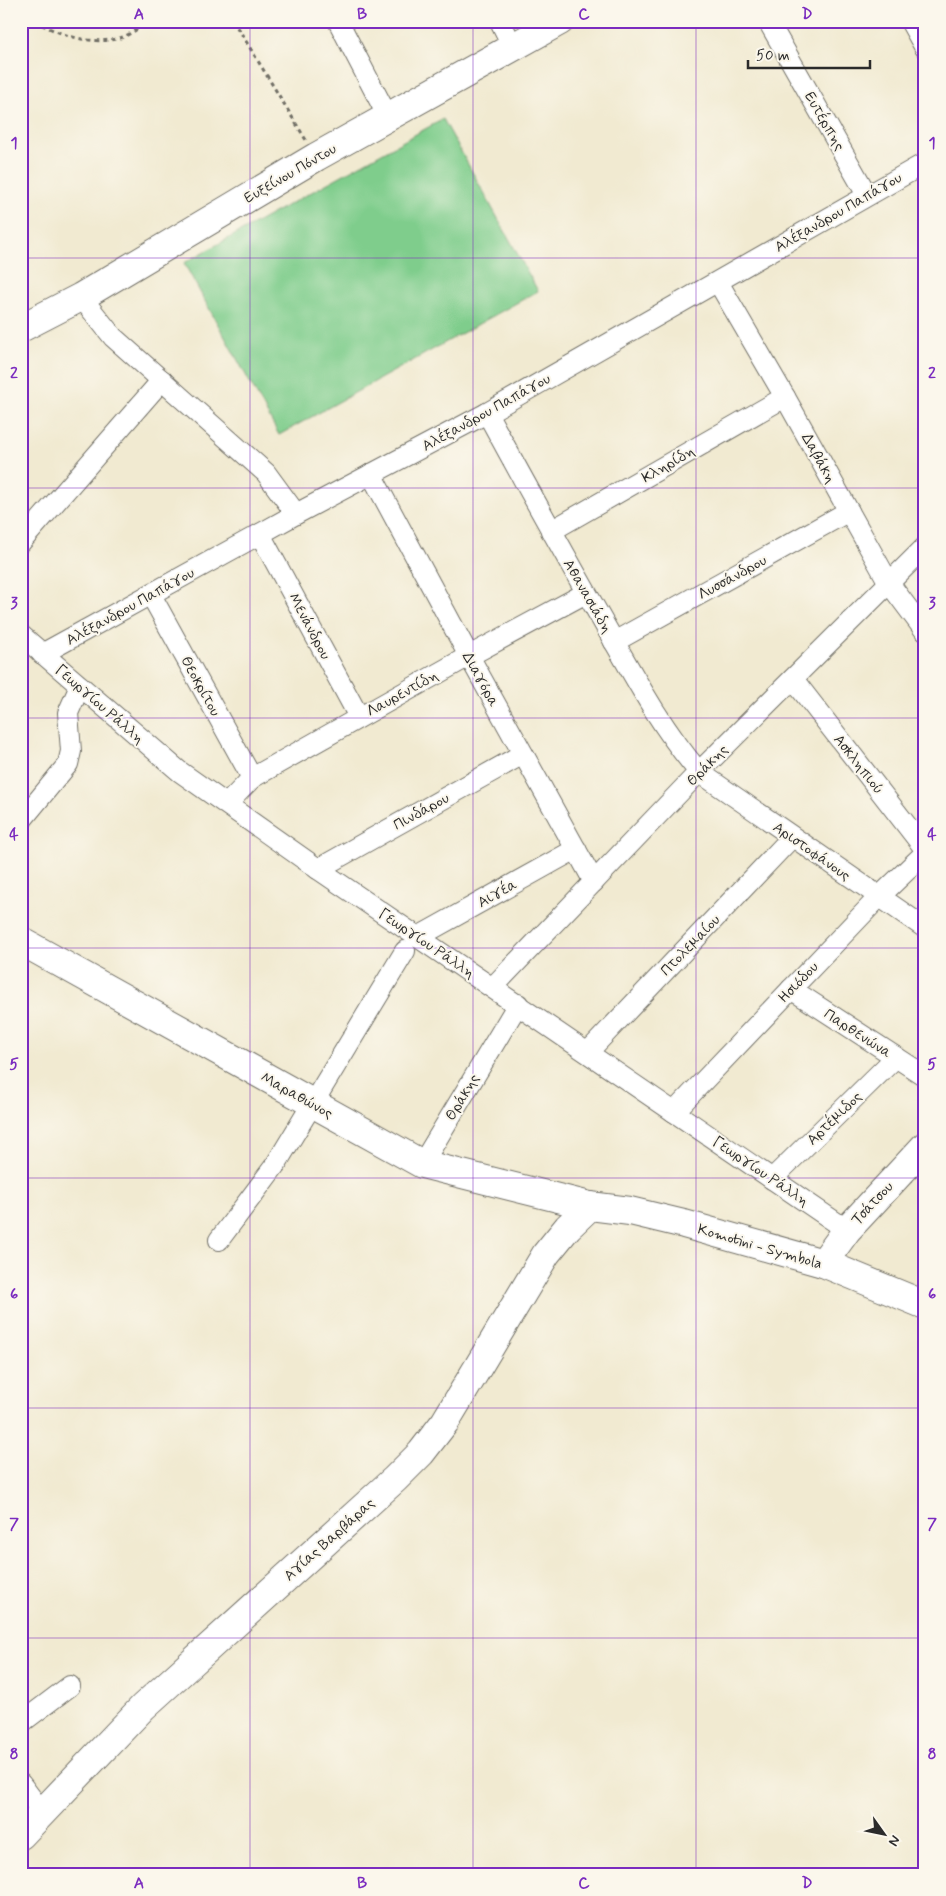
<svg xmlns="http://www.w3.org/2000/svg" width="946" height="1896" font-family="Mynerve,sans-serif">
	<style>
		.pitch { fill: #7fcd8c; stroke: #557c5c }
		.lines { fill: none; stroke-linecap: round; stroke-linejoin: round }
		.street-casing { stroke: #706e65; stroke-width: 22 }
		.secondary-casing { stroke: #706e65; stroke-width: 30 }
		.path { stroke: #706e65; stroke-width: 3; stroke-dasharray: 4 4; stroke-linecap: butt }
		.street { stroke: #fff; stroke-width: 20 }
		.secondary { stroke: #fff; stroke-width: 28 }
		.grid { fill: none; stroke: #7b2cbf; stroke-width: 1; stroke-opacity: 0.55 }
		.labels { text-anchor: middle; stroke-width: 4; stroke-linejoin: round; paint-order: stroke }
		.street-label { font-size: 15px; fill: #2b2b2b; stroke: #fbf7ec }
		.neatline { fill: none; stroke: #7b2cbf; stroke-width: 2 }
		.grid-label { font-size: 16px; text-anchor: middle; font-weight: bold; fill: #7b2cbf }
	</style>
	<rect width="100%" height="100%" fill="#fbf7ec"/>
	<filter id="ink" filterUnits="userSpaceOnUse"><feTurbulence type="fractalNoise" baseFrequency=".02" numOctaves="2"/><feDisplacementMap in="SourceGraphic" scale="10" xChannelSelector="R" yChannelSelector="G"/><feConvolveMatrix kernelMatrix="1 2 1 2 8 2 1 2 1" color-interpolation-filters="sRGB"/></filter>
	<filter id="wash" filterUnits="userSpaceOnUse"><feTurbulence type="fractalNoise" baseFrequency=".0096" numOctaves="4" result="noise"/><feDisplacementMap in="SourceGraphic" scale="20" xChannelSelector="R" yChannelSelector="G"/><feGaussianBlur stdDeviation="1.12" result="paint"/><feColorMatrix in="noise" values="0 0 0 0 0 0 0 0 0 0 0 0 0 0 0 0 0 1.4 0 .05"/><feComposite in="paint" operator="in"/></filter>
	<g filter="url(#wash)">
		<rect width="100%" height="100%" fill="#f1ead1"/>
		<path class="pitch" d="M443,119L538,291L279,435L184,263Z"/>
	</g>
	<g filter="url(#ink)">
		<g class="lines">
			<g class="street-casing">
				<g id="street">
					<path d="M338,21L388,117"/>
					<path d="M500,21L513,47"/>
					<path d="M768,21L867,195"/>
					<path d="M910,21L925,48"/>
					<path d="M718,282L785,397L889,583L925,631"/>
					<path d="M81,297L113,337L266,473L296,514"/>
					<path d="M487,413C526,485 566,557 607,629C636,680 661,727 699,772L925,928"/>
					<path d="M371,474L469,656L594,882"/>
					<path d="M551,531L785,397"/>
					<path d="M260,534L359,717"/>
					<path d="M21,542L162,380"/>
					<path d="M151,595L252,778"/>
					<path d="M21,635L179,771L318,869L847,1230"/>
					<path d="M614,642L849,511"/>
					<path d="M42,654L296,514L487,413L925,163"/>
					<path d="M793,679L925,849"/>
					<path d="M227,804L252,778L469,656L586,593"/>
					<path d="M21,821L68,764L71,751L68,713L80,686"/>
					<path d="M318,869L523,754"/>
					<path d="M418,937L576,849"/>
					<path d="M493,987L699,772L925,547"/>
					<path d="M791,989L925,1076"/>
					<path d="M588,1052L792,837"/>
					<path d="M674,1112L879,897L925,853"/>
					<path d="M422,1164L518,1004"/>
					<path d="M772,1179L896,1057"/>
					<path d="M219,1240L276,1164L405,951"/>
					<path d="M21,1723L70,1686"/>
					<path d="M21,1784L42,1812"/>
				</g>
			</g>
			<g class="secondary-casing">
				<g id="secondary">
					<path d="M21,328L81,297L316,157L560,21"/>
					<path d="M21,941L422,1164L590,1206L630,1211L684,1224L823,1263L925,1305"/>
					<path d="M823,1263L847,1230L925,1146"/>
					<path d="M21,1835L143,1707L395,1479L421,1453L445,1422L546,1254L568,1227L590,1206"/>
				</g>
			</g>
			<g class="path">
				<path d="M35,21C60,35 91,46 120,38C130,35 141,26 151,21"/>
				<path d="M232,21L241,33L306,140"/>
			</g>
			<use href="#street" class="street"/>
			<use href="#secondary" class="secondary"/>
		</g>
	</g>
	<path class="grid" d="M250,21V1875M473,21V1875M696,21V1875M21,258H925M21,488H925M21,718H925M21,948H925M21,1178H925M21,1408H925M21,1638H925"/>
	<g class="labels">
		<g class="street-label">
			<text transform="translate(825 121) rotate(60)" y="5">Ευτέρπης</text>
			<text transform="translate(290 173) rotate(-30)" y="5">Ευξείνου Πόντου</text>
			<text transform="translate(838 212) rotate(-30)" y="5">Αλέξανδρου Παπάγου</text>
			<text transform="translate(486 412) rotate(-29)" y="5">Αλέξανδρου Παπάγου</text>
			<text transform="translate(819 458) rotate(61)" y="5">Δαβάκη</text>
			<text transform="translate(668 464) rotate(-30)" y="5">Κληρίδη</text>
			<text transform="translate(732 577) rotate(-29)" y="5">Λυσσάνδρου</text>
			<text transform="translate(588 596) rotate(60)" y="5">Αθανασιάδη</text>
			<text transform="translate(130 606) rotate(-29)" y="5">Αλέξανδρου Παπάγου</text>
			<text transform="translate(310 626) rotate(62)" y="5">Μενάνδρου</text>
			<text transform="translate(481 679) rotate(61)" y="5">Διαγόρα</text>
			<text transform="translate(201 686) rotate(61)" y="5">Θεοκρίτου</text>
			<text transform="translate(402 693) rotate(-29)" y="5">Λαυρεντίδη</text>
			<text transform="translate(100 704) rotate(41)" y="5">Γεωργίου Ράλλη</text>
			<text transform="translate(859 764) rotate(52)" y="5">Ασκληπιού</text>
			<text transform="translate(707 765) rotate(-45)" y="5">Θράκης</text>
			<text transform="translate(421 811) rotate(-29)" y="5">Πινδάρου</text>
			<text transform="translate(812 851) rotate(35)" y="5">Αριστοφάνους</text>
			<text transform="translate(497 893) rotate(-29)" y="5">Αιγέα</text>
			<text transform="translate(427 943) rotate(34)" y="5">Γεωργίου Ράλλη</text>
			<text transform="translate(690 945) rotate(-46)" y="5">Πτολεμαίου</text>
			<text transform="translate(798 982) rotate(-46)" y="5">Ησιόδου</text>
			<text transform="translate(858 1033) rotate(33)" y="5">Παρθενώνα</text>
			<text transform="translate(297 1095) rotate(29)" y="5">Μαραθώνος</text>
			<text transform="translate(462 1097) rotate(-59)" y="5">Θράκης</text>
			<text transform="translate(834 1118) rotate(-44)" y="5">Αρτέμιδος</text>
			<text transform="translate(761 1171) rotate(34)" y="5">Γεωργίου Ράλλη</text>
			<text transform="translate(872 1203) rotate(-47)" y="5">Τσάτσου</text>
			<text transform="translate(760 1246) rotate(16)" y="5">Komotini - Symbola</text>
			<text transform="translate(329 1539) rotate(-42)" y="5">Αγίας Βαρβάρας</text>
		</g>
	</g>
	<rect width="946" height="1896" fill="none" stroke="#fbf7ec" stroke-width="55"/>
	<g transform="translate(884 1834) rotate(123)" stroke="#fbf7ec" stroke-width="4" paint-order="stroke">
	<path d="M0-4L9 19L0 12L-9 19Z" fill="#2b2b2b"/>
	<text y="-8" font-size="14" font-weight="bold" text-anchor="middle" fill="#2b2b2b">N</text>
	</g>
	<path d="M748 60v8h122v-8" fill="none" stroke="#2b2b2b" stroke-width="2.5"/>
	<text x="756" y="60" font-size="15" fill="#2b2b2b" stroke="#fbf7ec" stroke-width="4" paint-order="stroke">50 m</text>
	<rect x="28" y="28" width="890" height="1840" class="neatline"/>
	<g class="grid-label">
		<text x="139" y="19">A</text>
		<text x="362" y="19">B</text>
		<text x="584" y="19">C</text>
		<text x="807" y="19">D</text>
		<text x="14" y="148">1</text>
		<text x="932" y="148">1</text>
		<text x="14" y="378">2</text>
		<text x="932" y="378">2</text>
		<text x="14" y="608">3</text>
		<text x="932" y="608">3</text>
		<text x="14" y="839">4</text>
		<text x="932" y="839">4</text>
		<text x="14" y="1069">5</text>
		<text x="932" y="1069">5</text>
		<text x="14" y="1299">6</text>
		<text x="932" y="1299">6</text>
		<text x="14" y="1529">7</text>
		<text x="932" y="1529">7</text>
		<text x="14" y="1759">8</text>
		<text x="932" y="1759">8</text>
		<text x="139" y="1888">A</text>
		<text x="362" y="1888">B</text>
		<text x="584" y="1888">C</text>
		<text x="807" y="1888">D</text>
	</g>
</svg>
